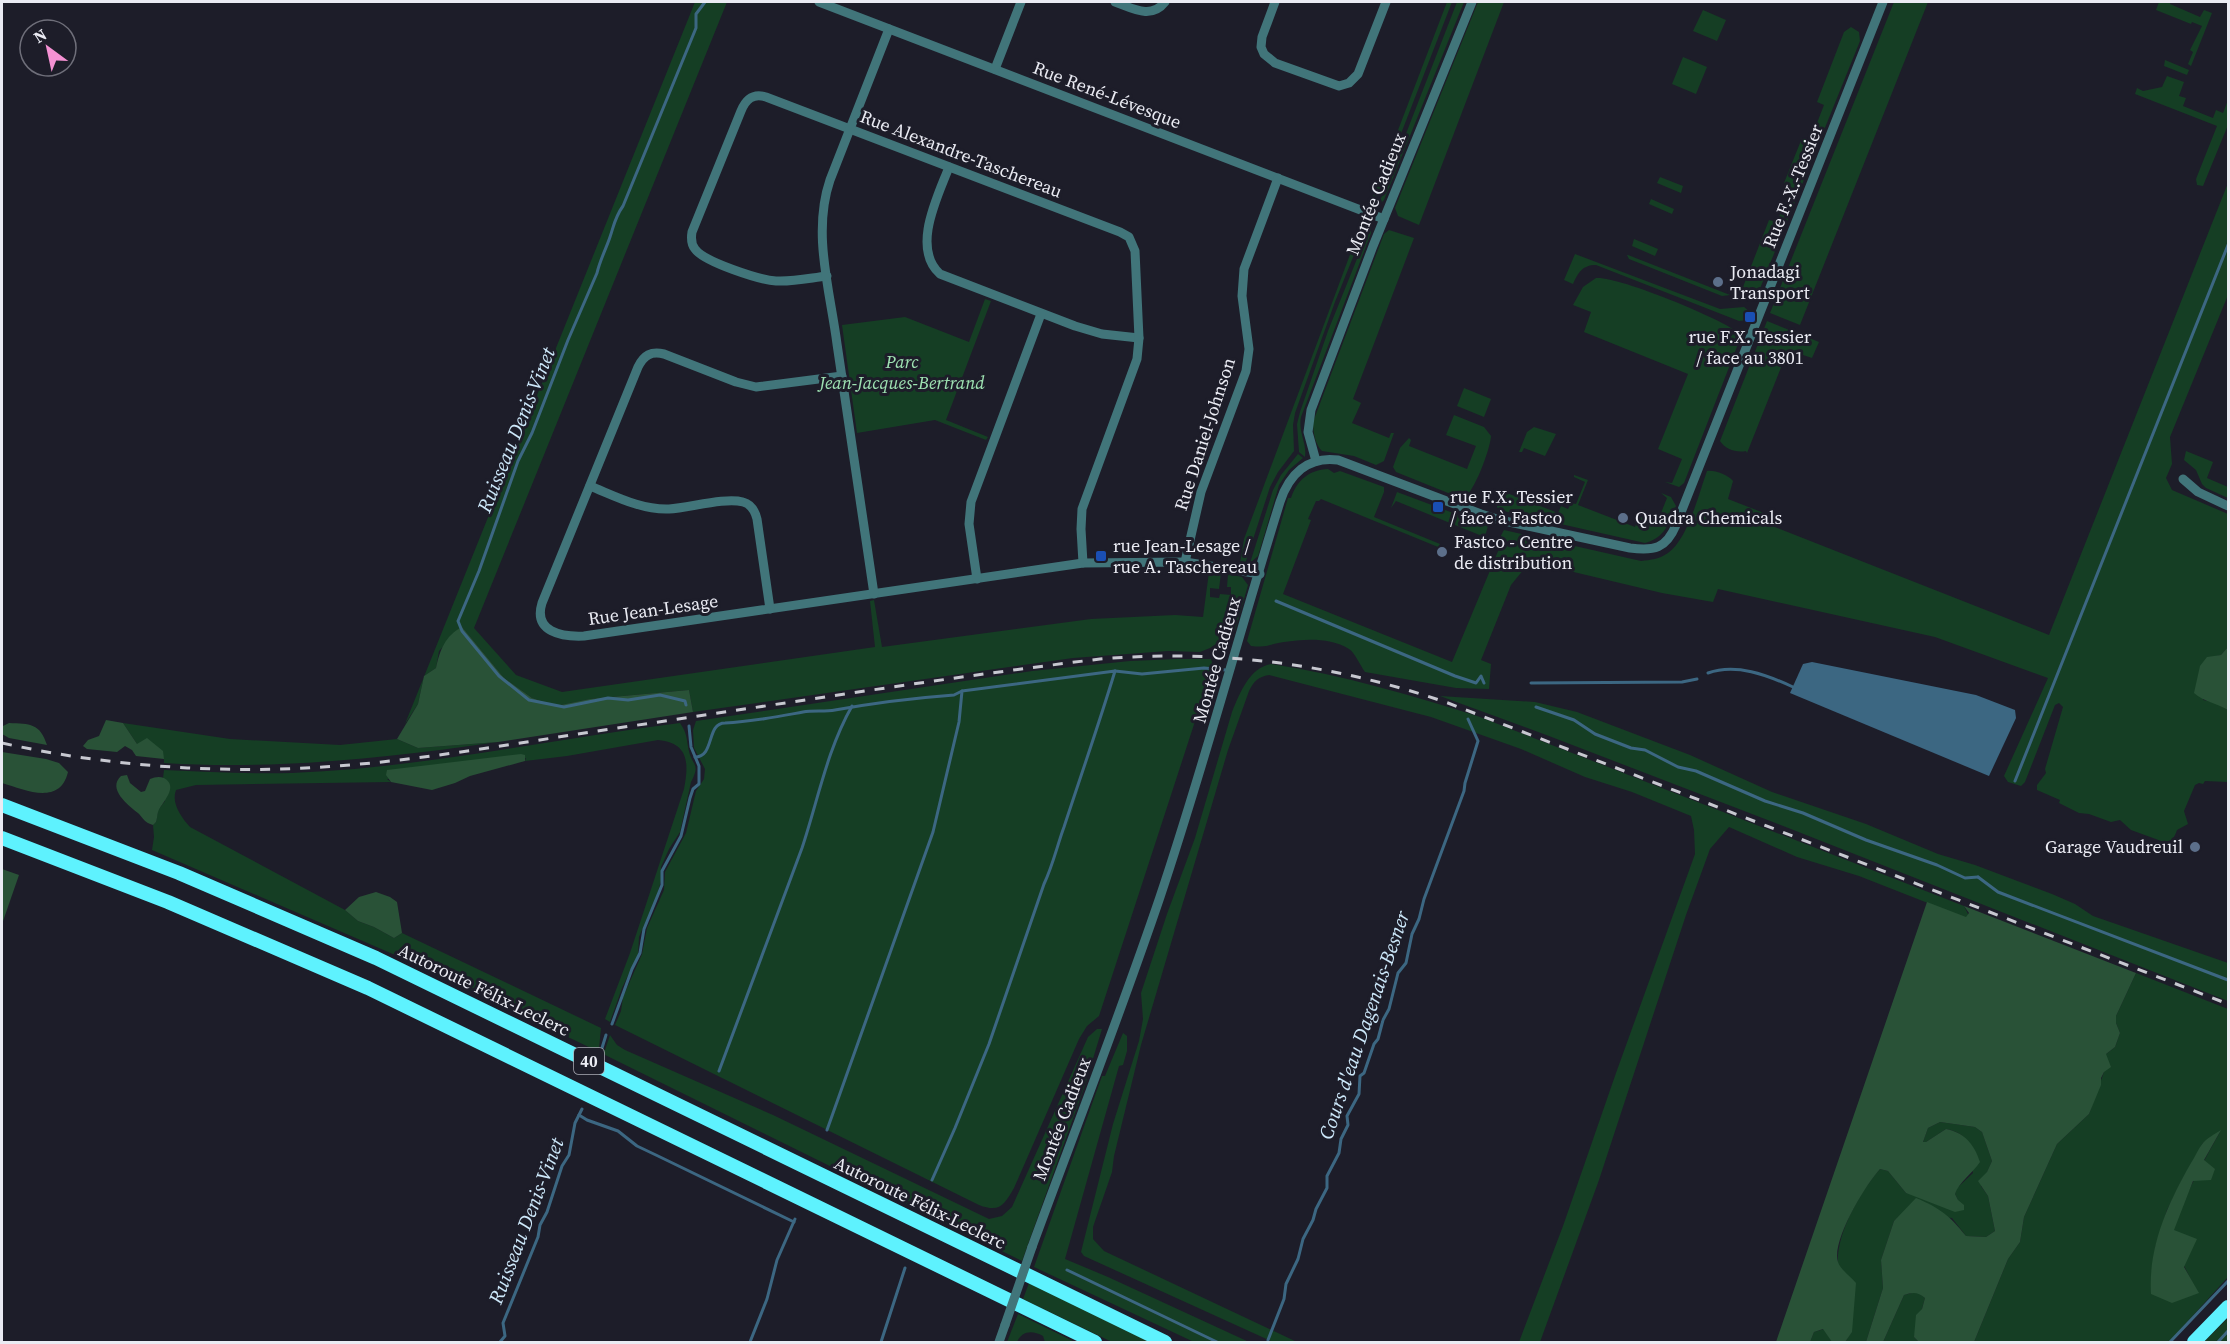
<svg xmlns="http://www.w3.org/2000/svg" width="2230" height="1344" font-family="'Source Serif 4',serif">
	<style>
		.green { fill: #153e24; fill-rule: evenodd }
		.forest { fill: #295237 }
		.water { fill: #3c6782 }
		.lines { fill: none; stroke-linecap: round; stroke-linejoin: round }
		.stream { stroke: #3c6782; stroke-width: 3 }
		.minor { stroke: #41757a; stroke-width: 9 }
		.highway { stroke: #5ef2fe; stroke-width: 14 }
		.rail { stroke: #c7c8d0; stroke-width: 3; stroke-dasharray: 10 10; stroke-linecap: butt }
		.minor-bridge { stroke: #41757a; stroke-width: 9 }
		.service-dot { fill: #5c6f8a; stroke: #1d1d29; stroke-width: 2 }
		.transit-dot { fill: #1a4fb4; stroke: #1d1d29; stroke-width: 2 }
		.labels { text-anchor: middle; stroke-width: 6; stroke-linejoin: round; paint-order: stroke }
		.shield { fill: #1d1d29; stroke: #acadb6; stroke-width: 1.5 }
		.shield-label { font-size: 16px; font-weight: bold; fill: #eaebf3 }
		.street-label { font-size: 18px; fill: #eaebf3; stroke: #1d1d29 }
		.poi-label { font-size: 18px; fill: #eaebf3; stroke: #1d1d29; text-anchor: start }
		.park-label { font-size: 18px; font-style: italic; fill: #9ee2b2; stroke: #1d1d29 }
		.water-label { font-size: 20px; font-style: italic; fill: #cde8fa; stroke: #1d1d29 }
	</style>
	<rect width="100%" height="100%" fill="#1d1d29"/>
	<g class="green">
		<path d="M695,2H727L474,628L516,675L562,692L875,647L870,601L874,600L882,647L1091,619L1175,615L1203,617L1209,572L1210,574L1215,575V573H1221L1219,589L1210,588V597L1219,598L1220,594L1231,595V587H1227L1228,574L1242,577L1248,585L1235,631L1224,628L1222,640L1210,648L1200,652L1168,651L1073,658L693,712L689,690L590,699L556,706L532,698L504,678L462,627L439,651L436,668L424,676L418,704L405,724Z"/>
		<path d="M1447,2H1452L1373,206H1369Z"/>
		<path d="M1457,2H1464L1384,200L1378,206Z"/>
		<path d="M1478,2H1504L1419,225L1398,216L1395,208Z"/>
		<path d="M1894,2H1928L1800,325L1770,313Z"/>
		<path d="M2159,2H2170V4L2200,17L2204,10L2212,13L2191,66L2188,64L2193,52L2190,50L2202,26L2192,22L2191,24L2156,10Z"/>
		<path d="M1703,10L1726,20L1717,41L1693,31Z"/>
		<path d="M1851,27L1859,32L1860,41L1759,291L1754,294L1747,293L1743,287L1769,220L1777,222L1791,186L1784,183L1802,138L1810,141L1824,105L1817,102L1844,32Z"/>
		<path d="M1683,57L1707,67L1696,94L1672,84Z"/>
		<path d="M2165,60L2189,70L2187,75L2164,66Z"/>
		<path d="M2167,76L2184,82L2179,96L2186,98L2183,106L2213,118L2216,110L2223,113L2228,100V125L2203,186L2197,185L2196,179L2217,126L2135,94L2137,88L2143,91L2162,87Z"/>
		<path d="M1660,177L1683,186L1681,193L1657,183Z"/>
		<path d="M2228,183V295L2170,437L2172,464L2166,478L2172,490L2228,514V647L2221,655L2212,657L2203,700L2217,703L2228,710V782L2205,781L2203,784L2199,783L2195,785L2184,811L2188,824L2177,830C2174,838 2173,841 2164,842L2131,830L2120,820L2111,822L2089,814L2079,813L2059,803L2060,800L2037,790V785L2046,773L2045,769L2063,707L2059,703L2055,705L2025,782L2021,786L2008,782L2004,776L2048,678L1935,637L1718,589L1713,602L1662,593L1561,569L1539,566L1524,569L1511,585L1481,660L1491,664L1489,689L1456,688L1365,672C1360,665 1355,653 1349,649C1330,637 1304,639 1284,642C1269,644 1269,648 1251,646L1247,641L1288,498H1291C1297,480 1309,470 1328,469L1334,473L1340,471L1384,487V492L1374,517L1440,544L1438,547L1321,499L1319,501H1316L1308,519L1311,520L1283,594L1452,662L1501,544L1497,543L1504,530L1641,561C1651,560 1659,559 1668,553C1688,539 1699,493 1707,471C1715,470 1728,475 1733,481L1728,499L1764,513L1762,522L2049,635Z"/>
		<path d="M1651,199L1674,209L1672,214L1649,204Z"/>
		<path d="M1364,217L1368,220L1335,302L1295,413L1293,425L1294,451L1278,472L1270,487L1245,564L1240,563L1244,539Z"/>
		<path d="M1371,224V233L1301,417C1298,432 1307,443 1305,457L1299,452L1297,424L1300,412L1328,331Z"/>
		<path d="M1389,230L1414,238L1353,399L1361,403L1352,423L1389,438L1391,433H1394L1384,461L1376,465L1354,456L1322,451C1315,444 1313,432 1313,422L1384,234Z"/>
		<path d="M1634,239L1658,249L1655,256L1632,246Z"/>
		<path d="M1575,254L1720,309L1744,307L1751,313L1748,320L1739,321L1596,265C1582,265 1578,273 1573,284L1564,280Z"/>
		<path d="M1627,255H1628L1730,295L1722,296L1629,259Z"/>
		<path d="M1596,278C1618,276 1717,317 1736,331C1740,334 1739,334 1740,339L1684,483L1679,487L1665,482L1672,483L1682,459L1658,449L1688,374L1584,332L1591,312L1573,305L1583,287Z"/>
		<path d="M985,299L991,301L946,420L988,437L986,440L935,420L857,433L842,325L905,317L969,342Z"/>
		<path d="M1767,321L1819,342L1812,358L1788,350L1747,453L1746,451C1736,453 1725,449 1720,441Z"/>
		<path d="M1464,388L1491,399L1484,417L1457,406Z"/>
		<path d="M1454,415L1484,427L1491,436C1490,450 1474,493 1463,499L1396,472L1393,467L1400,448L1409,438L1411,440L1409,446L1467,469L1476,446L1446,435Z"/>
		<path d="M1534,427L1556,434L1545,456L1524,448L1522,452H1519L1527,432Z"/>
		<path d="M2186,451L2213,462L2207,478L2228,487V498L2206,488L2202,484L2196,470L2184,460Z"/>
		<path d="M1298,454L1303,458L1289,470L1279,485L1258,556L1250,563L1273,490L1281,475Z"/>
		<path d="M1574,475L1588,480L1578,505L1635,527L1638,516L1657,523L1667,498L1661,493L1671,497L1676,506C1669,523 1665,538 1645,543L1499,510C1494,504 1498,498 1502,491L1558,513L1561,506L1568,509L1571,503L1576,504L1585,482L1574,477Z"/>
		<path d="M1397,492L1488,526L1483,543L1481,542L1482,536L1396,501L1391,508Z"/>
		<path d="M1177,659H1211L1215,672L1210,680L1200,706L1099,1016L1087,1026L1079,1039L1014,1188C1004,1205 1000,1213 979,1205L615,1025L621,1011L623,997L642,954L647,928L664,890L665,872L686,833L696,791L704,779L705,769L694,748L693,730L696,721L1032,671L1130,661Z"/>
		<path d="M1271,664C1343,675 1411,695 1480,717L1964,906L1969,916L1966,918L1859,876L1797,857L1729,827L1710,849L1686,915L1599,1180L1540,1342H1519L1563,1226L1616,1073L1695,854L1694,830L1691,816L1632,792L1585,777L1521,749L1431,717L1269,675C1258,677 1254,681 1249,691L1228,750L1141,1045L1114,1156L1112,1172L1093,1227V1239L1104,1251L1297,1342H1273L1084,1256L1081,1252L1113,1124L1139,1041L1143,1019L1141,993L1167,914L1195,838L1232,712C1240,693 1249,668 1271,664Z"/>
		<path d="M1440,696L1535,702L1577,712L1690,755L1772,792L1866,824L1938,854L1975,865L2052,894L2075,904L2093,916L2228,963V1001L1796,831L1549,736Z"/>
		<path d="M123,723L230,739L340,745L397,739L418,748L498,742C387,758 276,770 164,763V759L137,744Z"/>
		<path d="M680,723C688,735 686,738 689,751C692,766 701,763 691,782L680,832L669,849L661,867V881L657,895L639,937L638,955L622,988L610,1022L605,1019L630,953L684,789C689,763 689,743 658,740L567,756L525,761L526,758L387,779L391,782L196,785L176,790C171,803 181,817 190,827L345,910L358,921L374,927L394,938L402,933L601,1028L599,1048L605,1050L610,1035L617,1045L625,1050L773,1115L989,1219L1002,1216L1012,1207L1088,1037L1097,1029H1102L1085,1085L1022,1261L593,1049L409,961L152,850L154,837L153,825L156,822L158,810L165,801V779L163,778L164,770C207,772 249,774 292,773C422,768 551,739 680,723Z"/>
		<path d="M2136,973L2228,1009V1277L2169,1342H1974L2008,1259L2020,1242L2024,1217L2057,1144L2089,1114L2104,1072L2106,1054L2115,1047L2120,1033L2116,1023V1016ZM2220,1132C2211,1148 2172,1217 2174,1233C2177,1255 2188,1274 2198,1293L2155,1248L2167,1210L2182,1180L2203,1143Z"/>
		<path d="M1123,1033L1127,1036V1051L1123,1065L1119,1066L1065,1259L1108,1277L1249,1342H1194L1034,1267L1102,1076H1105Z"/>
		<path d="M1940,1122L1975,1127L1982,1132L1992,1161L1981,1186L1988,1196L1995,1231L1986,1237L1966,1236L1952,1218L1903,1213L1894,1221L1881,1260L1883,1288L1866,1342H1845L1852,1331L1838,1263C1836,1234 1861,1190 1880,1169L1888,1171L1906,1193L1958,1200L1955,1194L1956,1189L1973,1173C1969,1150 1973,1134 1946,1129L1926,1142H1923L1928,1128Z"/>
		<path d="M1029,1283L1150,1342H1112L1023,1299Z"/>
		<path d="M1912,1293H1919L1925,1298L1914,1337L1919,1342H1883L1904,1295Z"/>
		<path d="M1018,1314L1075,1342H1045L1043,1336C1032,1330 1022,1331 1017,1342H1007Z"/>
		<path d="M2228,1318V1342H2204Z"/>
		<path d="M1824,1329L1832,1342H1810L1814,1332Z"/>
	</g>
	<g class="forest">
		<path d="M462,627L504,678L532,698L556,706L590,699L689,690L693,712L498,742L418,748L397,739L418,704L424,676L436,668C440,650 445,636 462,627Z"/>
		<path d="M2228,647V710C2217,703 2204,702 2194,693L2200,666L2207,657L2221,655Z"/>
		<path d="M106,720L123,723L137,744L147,738L163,751L164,759L136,756L132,750L125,746L117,752L87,749L83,746L88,740L99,736Z"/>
		<path d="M9,723C30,724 40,723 47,745L9,738L2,734L3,726Z"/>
		<path d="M2,752L46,759L59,763L68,772C60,806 25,790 2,783Z"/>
		<path d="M521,754L525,755V761L470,776L455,783L432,790L391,782L386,775L387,770Z"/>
		<path d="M127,775L130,783L141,792L145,791L150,779C155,777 159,776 164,778C180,787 161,803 158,812C157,816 157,819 156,822L153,825C145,823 143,818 138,813C128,805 107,789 121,776Z"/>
		<path d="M2,869L19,875L2,924Z"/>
		<path d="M376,892L390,897L397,902L402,933L394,938L374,927L358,921L345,910L359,897Z"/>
		<path d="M1927,902L1966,917L1969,913L1964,906L2136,973L2116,1016V1023L2120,1033L2115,1047L2106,1054L2111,1067L2104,1072L2101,1078V1085L2089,1114L2057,1144L2024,1217L2020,1242L2008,1259L1974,1342H1919L1914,1337L1916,1315L1922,1309L1925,1298C1918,1292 1913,1292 1904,1295L1883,1342H1866L1883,1288L1881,1260L1894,1221L1916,1198C1940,1208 1950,1216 1966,1236L1986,1237L1995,1231L1988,1196L1978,1181L1987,1172L1992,1161L1982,1132L1975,1127L1940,1122L1928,1128L1923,1142H1926L1946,1129C1965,1133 1974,1144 1980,1162C1973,1173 1958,1183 1955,1194L1958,1200L1964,1205V1210L1955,1212L1906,1193L1888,1171L1880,1169C1866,1184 1831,1241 1838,1262C1840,1269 1851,1277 1856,1283L1852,1332L1845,1342H1832L1823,1329L1814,1332L1810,1342H1776Z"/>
		<path d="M2221,1130L2204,1160L2215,1169L2211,1180L2193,1181L2174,1230L2197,1239L2184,1267L2199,1293L2172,1303L2151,1294C2148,1247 2168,1203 2191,1163C2195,1157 2198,1149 2203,1143C2207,1138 2215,1134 2221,1130Z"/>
	</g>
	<path class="water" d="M1812,662L1976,695L2015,710L2016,718L1989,776L1790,693L1803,664Z"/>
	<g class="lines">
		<g class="stream">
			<path d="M1276,601L1455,676L1476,683L1481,676L1484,683"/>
			<path d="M1115,671L1142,674L1204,668L1226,670"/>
			<path d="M1708,673C1736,663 1767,675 1793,687"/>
			<path d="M1531,683L1682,682L1697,679"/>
			<path d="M686,705L685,701L660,695L628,700L608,698L564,707L529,700L499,676L462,631L458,621L479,571L518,461L532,433L568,340L597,273C600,260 606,249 610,237C614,225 615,217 623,206L696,28V14L705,2"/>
			<path d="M1536,707L1574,720L1595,734L1631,748L1645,750L1678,767L1696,771L1765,801L1803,813L1866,840L1937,865L1965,878L1978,877"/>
			<path d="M695,757C715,757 706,723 725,723C752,722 776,717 803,712C813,710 825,712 835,710C874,703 914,698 954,695L962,691"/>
			<path d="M2015,781L2228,245"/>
			<path d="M1978,877L1998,892L2228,980"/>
			<path d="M612,1024L632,969L640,953L644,929L662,885V871L681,836L690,798L693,789L699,784V766L691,747L689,726"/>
			<path d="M602,1048L606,1035"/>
			<path d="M719,1071C747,996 775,922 802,848C818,800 827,750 852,706"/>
			<path d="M579,1115L587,1120L618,1131L637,1146L658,1156L794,1222"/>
			<path d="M827,1130L933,832L959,722L962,691L1115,671C1099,724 1081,775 1064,827C1057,846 1053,865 1044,884L989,1044L955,1128L932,1180"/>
			<path d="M1067,1270L1217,1342"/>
			<path d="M1268,1340L1284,1299L1286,1284L1298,1259L1303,1239L1313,1220L1316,1209L1327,1188V1176L1339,1153L1341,1139L1348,1125L1347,1116L1359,1094L1360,1076L1364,1073L1374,1044L1378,1039L1383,1020L1389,1009L1398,973L1406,963L1412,934L1419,919L1424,899L1464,791L1465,783L1478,741L1468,719"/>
			<path d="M500,1342L505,1336L503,1323L538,1237L540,1225L547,1212L562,1166L569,1155L575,1123L582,1109"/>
			<path d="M750,1342L767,1299L777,1260L795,1219"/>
			<path d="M881,1342L905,1268"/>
			<path d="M2170,1342L2228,1281"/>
			<path d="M2218,1342L2228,1331"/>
		</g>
		<g class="minor">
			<path d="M819,2L1384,219"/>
			<path d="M1115,2C1132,8 1151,20 1165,2"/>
			<path d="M1275,2L1262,37L1261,47L1264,54L1275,63L1339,86L1349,83L1358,74L1386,2"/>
			<path d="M995,69L1021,2"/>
			<path d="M949,167C938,196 911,248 940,274L1075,326L1102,334L1139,338"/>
			<path d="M827,276C810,278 793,282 776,281C760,280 704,262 695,249C691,244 691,238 692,232L741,111C746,99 753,93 766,97L1120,232L1129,237L1135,251L1139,338L1137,359L1082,509L1081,529L1083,563"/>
			<path d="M842,376L756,387L736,382L664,354C651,351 644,355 638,367L542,603C533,632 562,637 584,636L1083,563L1185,562L1260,574"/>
			<path d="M1316,461L1308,432L1311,410L1373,246L1472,2"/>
			<path d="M2183,479L2198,492L2228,506"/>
			<path d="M590,486C615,496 641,510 669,509C689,508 725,497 743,502C751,504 755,511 757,519L770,609"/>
			<path d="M1185,562L1201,492L1246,371L1249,349L1242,296L1244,269L1278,178"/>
			<path d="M977,579L969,524L971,502L1041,314"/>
			<path d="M874,594C862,510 849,427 837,344C830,290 812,233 830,180L889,29"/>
			<path d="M1032,1247C1075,1130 1120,1015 1160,897C1204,766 1239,633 1280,502C1289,474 1308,456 1338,460L1481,514L1500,520L1630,548C1654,551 1666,549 1676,525L1883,2"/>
			<path d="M999,1342L1005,1325"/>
		</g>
		<g class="highway">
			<path d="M2,805L179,873L376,958L1165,1342"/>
			<path d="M2,838L168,902L368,988L1095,1342"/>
			<path d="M2194,1342L2228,1307"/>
		</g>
		<path class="rail" d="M2,743C106,766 216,774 323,767C417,761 511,744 604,730C769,706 934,679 1100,659C1220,649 1335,664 1448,703L2228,1004"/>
		<path class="minor-bridge" d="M1005,1325L1032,1247"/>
	</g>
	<g class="service-dot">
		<circle cx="1718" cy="282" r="6"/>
		<circle cx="1623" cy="518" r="6"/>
		<circle cx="1442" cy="552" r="6"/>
		<circle cx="2195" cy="847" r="6"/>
	</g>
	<g class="transit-dot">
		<rect x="1744" y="311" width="12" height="12" rx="3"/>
		<rect x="1432" y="501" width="12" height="12" rx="3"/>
		<rect x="1095" y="550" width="12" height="12" rx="3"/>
	</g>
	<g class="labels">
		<rect class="shield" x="574" y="1048" width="30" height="26" rx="4.5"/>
		<g class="shield-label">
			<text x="589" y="1067">40</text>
		</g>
		<g class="street-label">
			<text transform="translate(1107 95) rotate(21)" y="6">Rue René-Lévesque</text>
			<text transform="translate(961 154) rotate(21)" y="6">Rue Alexandre-Taschereau</text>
			<text transform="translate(1793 186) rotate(-68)" y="6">Rue F.-X.-Tessier</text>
			<text transform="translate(1376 194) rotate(-68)" y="6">Montée Cadieux</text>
			<text transform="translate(1205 434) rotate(-72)" y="6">Rue Daniel-Johnson</text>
			<text transform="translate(653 610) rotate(-8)" y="6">Rue Jean-Lesage</text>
			<text transform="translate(1217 660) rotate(-74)" y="6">Montée Cadieux</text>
			<text transform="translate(484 990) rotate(26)" y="6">Autoroute Félix-Leclerc</text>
			<text transform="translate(1062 1119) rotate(-69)" y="6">Montée Cadieux</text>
			<text transform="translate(920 1203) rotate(26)" y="6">Autoroute Félix-Leclerc</text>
		</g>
		<g class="poi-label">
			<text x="1730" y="278">Jonadagi<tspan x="1730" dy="21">Transport</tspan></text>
			<text x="1750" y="343" text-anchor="middle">rue F.X. Tessier<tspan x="1750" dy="21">/ face au 3801</tspan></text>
			<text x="1450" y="503">rue F.X. Tessier<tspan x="1450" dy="21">/ face à Fastco</tspan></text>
			<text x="1635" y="524">Quadra Chemicals</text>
			<text x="1454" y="548">Fastco - Centre<tspan x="1454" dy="21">de distribution</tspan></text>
			<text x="1113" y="552">rue Jean-Lesage /<tspan x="1113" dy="21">rue A. Taschereau</tspan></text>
			<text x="2183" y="853" text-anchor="end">Garage Vaudreuil</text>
		</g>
		<g class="park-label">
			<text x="902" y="368">Parc<tspan x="902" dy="21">Jean-Jacques-Bertrand</tspan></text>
		</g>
		<g class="water-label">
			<text transform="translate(516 430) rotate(-68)" y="7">Ruisseau Denis-Vinet</text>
			<text transform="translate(1364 1025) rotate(-71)" y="7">Cours d'eau Dagenais-Besner</text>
			<text transform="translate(526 1221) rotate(-69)" y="7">Ruisseau Denis-Vinet</text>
		</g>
	</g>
	<rect width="2230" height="1344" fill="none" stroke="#eaebf3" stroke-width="6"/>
	<g transform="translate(48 48) rotate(327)"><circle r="28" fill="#1d1d29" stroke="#6f6f7a" stroke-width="1.5"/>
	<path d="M0-4.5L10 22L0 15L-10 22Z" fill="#f491d3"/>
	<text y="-9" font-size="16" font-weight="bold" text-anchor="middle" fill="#eaebf3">N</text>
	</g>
</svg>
